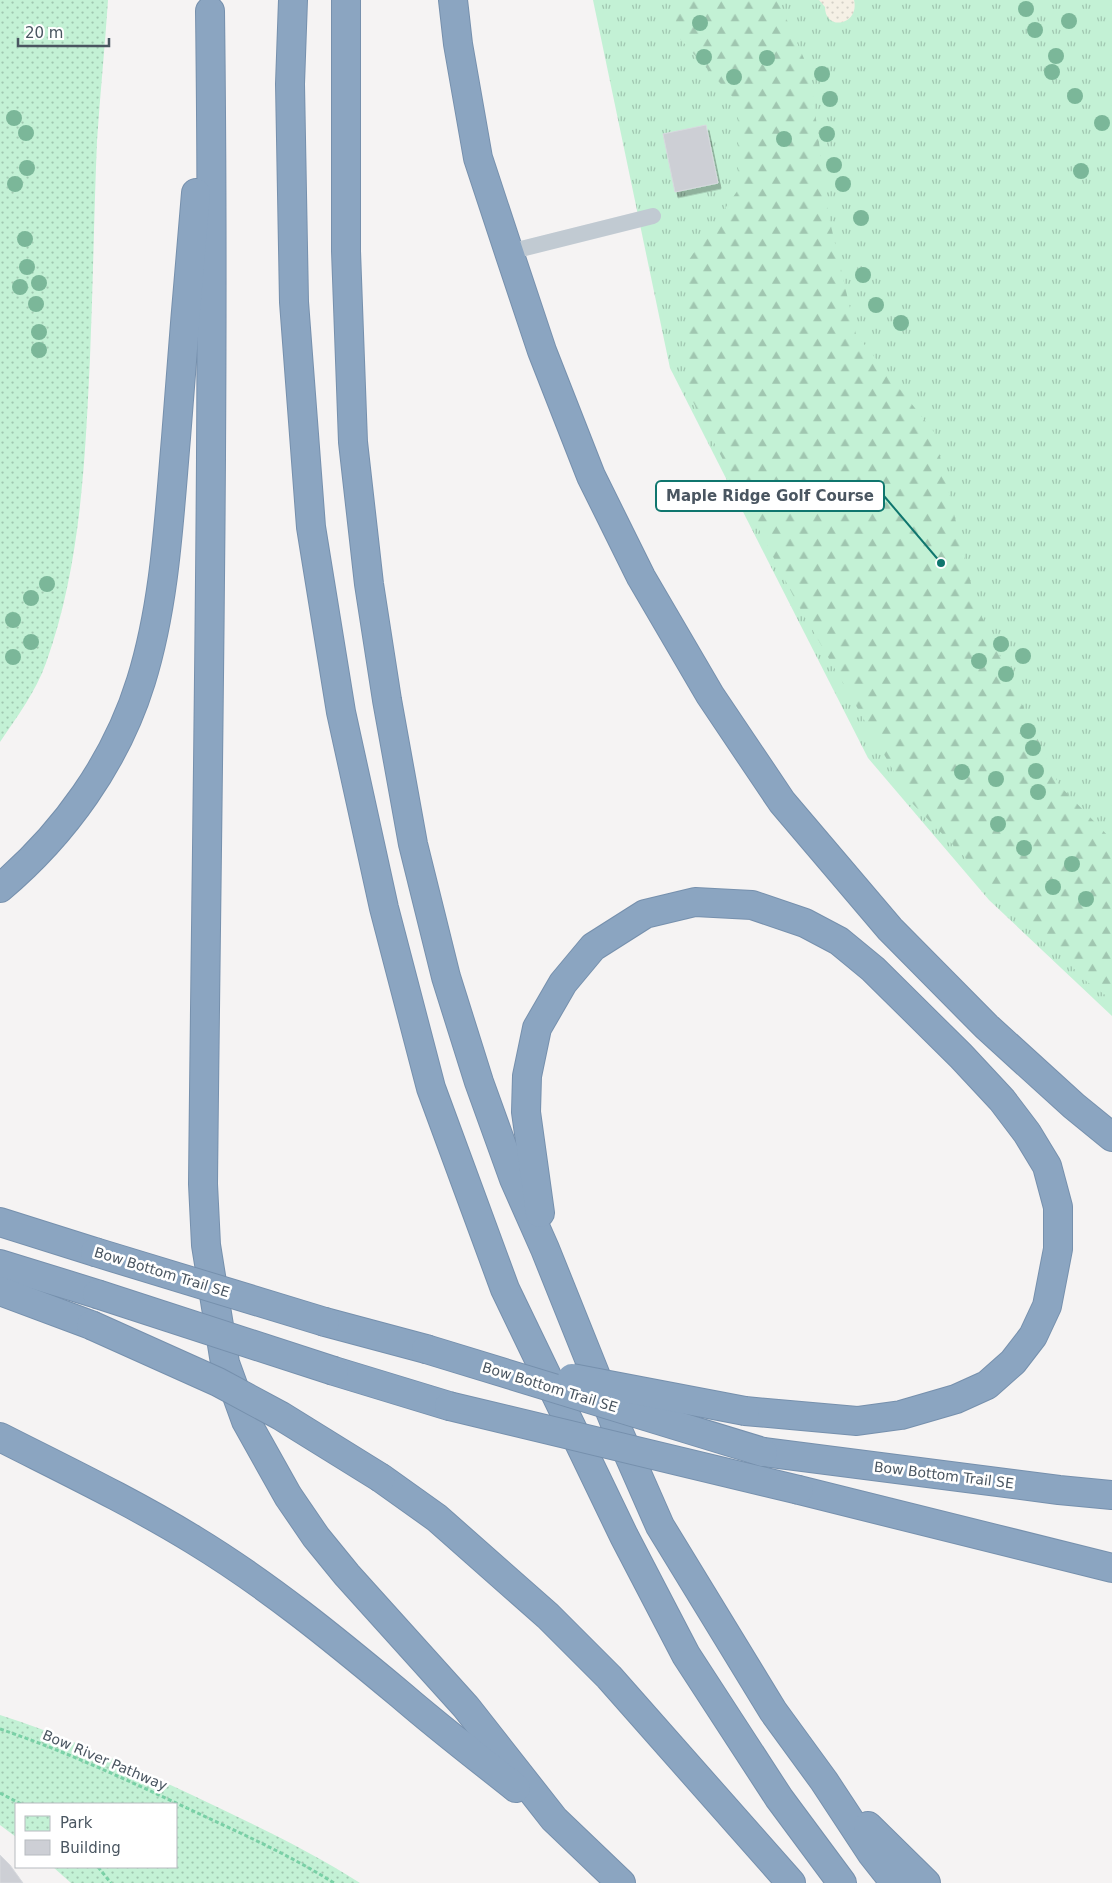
<svg xmlns="http://www.w3.org/2000/svg" width="1112" height="1883" font-family="'DejaVu Sans',sans-serif">
	<style>
		.grass { fill: url(#grass-tufts) }
		.forest { fill: url(#forest-firs) }
		.sand { fill: url(#sand-dots) }
		.park { fill: url(#park-dots) }
		.building { fill: #cdcfd5; stroke: #d7d9de; filter: url(#shadow) }
		.lines { fill: none; stroke-linecap: round; stroke-linejoin: round }
		.motorway-casing { stroke: #7690ad; stroke-width: 30 }
		.path { stroke: #7ad0a6; stroke-width: 3; stroke-dasharray: 4 2.5; stroke-linecap: butt }
		.service { stroke: #c1cad2; stroke-width: 16 }
		.motorway { stroke: #8ba5c1; stroke-width: 28 }
		.motorway-bridge-casing { stroke: #7690ad; stroke-width: 30; stroke-linecap: butt }
		.motorway-bridge { stroke: #8ba5c1; stroke-width: 28 }
		.tree { fill: #7bb799 }
		.labels { text-anchor: middle; stroke-width: 5; stroke-linejoin: round; paint-order: stroke }
		.street-label { font-size: 14px; fill: #4a5661; stroke: #fff }
		.leader { fill: none; stroke: #0f766e; stroke-width: 2 }
		.callout-dot { fill: #0f766e; stroke: #fff; stroke-width: 2 }
		.callout { fill: #fff; stroke: #0f766e; stroke-width: 2 }
		.callout-label { font-size: 15px; text-anchor: middle; font-weight: bold; fill: #4a5661 }
	</style>
	<defs>
		<pattern id="grass-tufts" width="24" height="20" patternUnits="userSpaceOnUse" patternTransform="scale(1.25)"><rect width="24" height="20" fill="#c3f1d5"/><path d="M3 7l-1-3M5 7V3M7 7l1-3M15 17l-1-3M17 17v-4M19 17l1-3" fill="none" stroke="#a0c6b0"/></pattern>
		<pattern id="forest-firs" width="22" height="20" patternUnits="userSpaceOnUse" patternTransform="scale(1.25)"><rect width="22" height="20" fill="#c3f1d5"/><path d="M5 1l3.5 6h-7zM16 11l3.5 6h-7z" fill="#a0c6b0"/></pattern>
		<pattern id="sand-dots" width="8" height="8" patternUnits="userSpaceOnUse" patternTransform="scale(1.25)"><rect width="8" height="8" fill="#f5f0e5"/><path d="M2 2h.1M6 6h.1" fill="none" stroke="#d4d0c7" stroke-width="1.8" stroke-linecap="round"/></pattern>
		<pattern id="park-dots" width="8" height="8" patternUnits="userSpaceOnUse" patternTransform="scale(1.25)"><rect width="8" height="8" fill="#c3f1d5"/><path d="M2 2h.1M6 6h.1" fill="none" stroke="#a0c6b0" stroke-width="1.8" stroke-linecap="round"/></pattern>
		<filter id="shadow"><feDropShadow dx="3" dy="5.5" stdDeviation="0" flood-color="#0004"/></filter>
	</defs>
	<rect width="100%" height="100%" fill="#f5f3f3"/>
	<path class="grass" d="M593,0H1112V1016L989,900L868,758L670,368Z"/>
	<path class="forest" d="M679,0H778L810,72L828,213L856,334L934,432L976,604L1059,785L1112,840V1000L1086,981L912,803L797,603L689,394L688,261L738,190V103L674,32Z"/>
	<path class="sand" d="M819,0H854C860,25 825,32 825,7Z"/>
	<g class="park">
		<path d="M0,0H108C105,47 100,94 97,141C94,213 93,286 90,358C85,461 81,565 46,663C36,691 17,717 0,742Z"/>
		<path d="M0,1715C66,1736 130,1766 192,1795C249,1822 307,1849 360,1883H71L53,1867H176V1804H16V1837L0,1825Z"/>
	</g>
	<g class="building">
		<path d="M706,125L718,183L675,192L663,134Z"/>
		<path d="M0,1855L10,1865L23,1883H0Z"/>
	</g>
	<g class="lines">
		<g class="motorway-casing">
			<g id="motorway">
				<path d="M293,0L290,84L294,302L311,527L341,712L384,908L431,1088L505,1289L624,1536L686,1655L779,1798L842,1883"/>
				<path d="M346,0V251L353,442L369,584L387,700L413,844L446,977L479,1082L514,1179L545,1249L616,1426L660,1526L773,1711L824,1781L872,1854L895,1883"/>
				<path d="M453,0L458,44L478,158L509,252L542,351L591,476L641,577L710,695L782,802L890,929L987,1027L1074,1106L1112,1137"/>
				<path d="M210,11C215,402 207,793 203,1184L206,1245L225,1363L246,1421L288,1496L316,1537L347,1575L466,1707L554,1819L621,1883"/>
				<path d="M0,888C64,834 116,762 141,681C165,604 169,519 176,438C182,356 189,275 196,193"/>
				<path d="M540,1213L526,1112L527,1076L537,1028L563,983L593,947L645,914L695,902L752,905L805,923L839,941L873,969L961,1056L1002,1100L1027,1133L1047,1166L1058,1207V1249L1047,1306L1033,1336L1013,1362L987,1385L956,1399L901,1415L857,1421L745,1411"/>
				<path d="M0,1222L95,1252"/>
				<path d="M0,1264L97,1294"/>
				<path d="M0,1291L91,1325"/>
				<path d="M325,1322L426,1349"/>
				<path d="M334,1371L449,1406"/>
				<path d="M0,1437C65,1470 132,1502 194,1540C268,1585 335,1640 401,1695C438,1727 477,1757 516,1788"/>
				<path d="M763,1452L1059,1490L1112,1495"/>
				<path d="M381,1478L437,1518L548,1616L609,1677L791,1883"/>
				<path d="M799,1490L1112,1568"/>
				<path d="M868,1826L926,1883"/>
			</g>
		</g>
		<g class="path">
			<path d="M0,1729C65,1751 127,1780 189,1809C238,1832 288,1854 334,1883"/>
			<path d="M0,1793L21,1804"/>
			<path d="M98,1867L111,1883"/>
		</g>
		<path class="service" d="M509,252L653,216"/>
		<use href="#motorway" class="motorway"/>
		<g class="motorway-bridge-casing">
			<g id="motorway-bridge">
				<path d="M95,1252L325,1322"/>
				<path d="M97,1294L334,1371"/>
				<path d="M91,1325L218,1382L281,1416L381,1478"/>
				<path d="M426,1349L763,1452"/>
				<path d="M572,1378L745,1411"/>
				<path d="M449,1406L799,1490"/>
			</g>
		</g>
		<use href="#motorway-bridge" class="motorway-bridge"/>
	</g>
	<g class="tree">
		<circle cx="1026" cy="9" r="8"/>
		<circle cx="1069" cy="21" r="8"/>
		<circle cx="700" cy="23" r="8"/>
		<circle cx="1035" cy="30" r="8"/>
		<circle cx="1056" cy="56" r="8"/>
		<circle cx="704" cy="57" r="8"/>
		<circle cx="767" cy="58" r="8"/>
		<circle cx="1052" cy="72" r="8"/>
		<circle cx="822" cy="74" r="8"/>
		<circle cx="734" cy="77" r="8"/>
		<circle cx="1075" cy="96" r="8"/>
		<circle cx="830" cy="99" r="8"/>
		<circle cx="14" cy="118" r="8"/>
		<circle cx="1102" cy="123" r="8"/>
		<circle cx="26" cy="133" r="8"/>
		<circle cx="827" cy="134" r="8"/>
		<circle cx="784" cy="139" r="8"/>
		<circle cx="834" cy="165" r="8"/>
		<circle cx="27" cy="168" r="8"/>
		<circle cx="1081" cy="171" r="8"/>
		<circle cx="15" cy="184" r="8"/>
		<circle cx="843" cy="184" r="8"/>
		<circle cx="861" cy="218" r="8"/>
		<circle cx="25" cy="239" r="8"/>
		<circle cx="27" cy="267" r="8"/>
		<circle cx="863" cy="275" r="8"/>
		<circle cx="39" cy="283" r="8"/>
		<circle cx="20" cy="287" r="8"/>
		<circle cx="36" cy="304" r="8"/>
		<circle cx="876" cy="305" r="8"/>
		<circle cx="901" cy="323" r="8"/>
		<circle cx="39" cy="332" r="8"/>
		<circle cx="39" cy="350" r="8"/>
		<circle cx="47" cy="584" r="8"/>
		<circle cx="31" cy="598" r="8"/>
		<circle cx="13" cy="620" r="8"/>
		<circle cx="31" cy="642" r="8"/>
		<circle cx="1001" cy="644" r="8"/>
		<circle cx="1023" cy="656" r="8"/>
		<circle cx="13" cy="657" r="8"/>
		<circle cx="979" cy="661" r="8"/>
		<circle cx="1006" cy="674" r="8"/>
		<circle cx="1028" cy="731" r="8"/>
		<circle cx="1033" cy="748" r="8"/>
		<circle cx="1036" cy="771" r="8"/>
		<circle cx="962" cy="772" r="8"/>
		<circle cx="996" cy="779" r="8"/>
		<circle cx="1038" cy="792" r="8"/>
		<circle cx="998" cy="824" r="8"/>
		<circle cx="1024" cy="848" r="8"/>
		<circle cx="1072" cy="864" r="8"/>
		<circle cx="1053" cy="887" r="8"/>
		<circle cx="1086" cy="899" r="8"/>
	</g>
	<g class="labels">
		<g class="street-label">
			<text transform="translate(162 1272) rotate(17)" y="5">Bow Bottom Trail SE</text>
			<text transform="translate(550 1387) rotate(17)" y="5">Bow Bottom Trail SE</text>
			<text transform="translate(944 1475) rotate(7)" y="5">Bow Bottom Trail SE</text>
			<text transform="translate(105 1760) rotate(23)" y="5">Bow River Pathway</text>
		</g>
	</g>
	<path class="leader" d="M941 563L884 496"/>
	<circle class="callout-dot" cx="941" cy="563" r="5"/>
	<rect class="callout" x="656" y="481" width="228" height="30" rx="5"/>
	<g class="callout-label">
		<text x="770" y="501">Maple Ridge Golf Course</text>
	</g>
	<rect x="15" y="1803" width="162" height="65" fill="#ffffff" stroke="#b7bbc0"/>
	<rect x="25" y="1816" width="25" height="15" fill="url(#park-dots)" stroke="#b7bbc0"/>
	<text x="60" y="1828" font-size="15" fill="#4a5661">Park</text>
	<rect x="25" y="1840" width="25" height="15" fill="#cdcfd5" stroke="#b7bbc0"/>
	<text x="60" y="1853" font-size="15" fill="#4a5661">Building</text>
	<path d="M18 38v8h91v-8" fill="none" stroke="#4a5661" stroke-width="2.5"/>
	<text x="25" y="38" font-size="15" fill="#4a5661" stroke="#ffffff" stroke-width="4" paint-order="stroke">20 m</text>
</svg>
